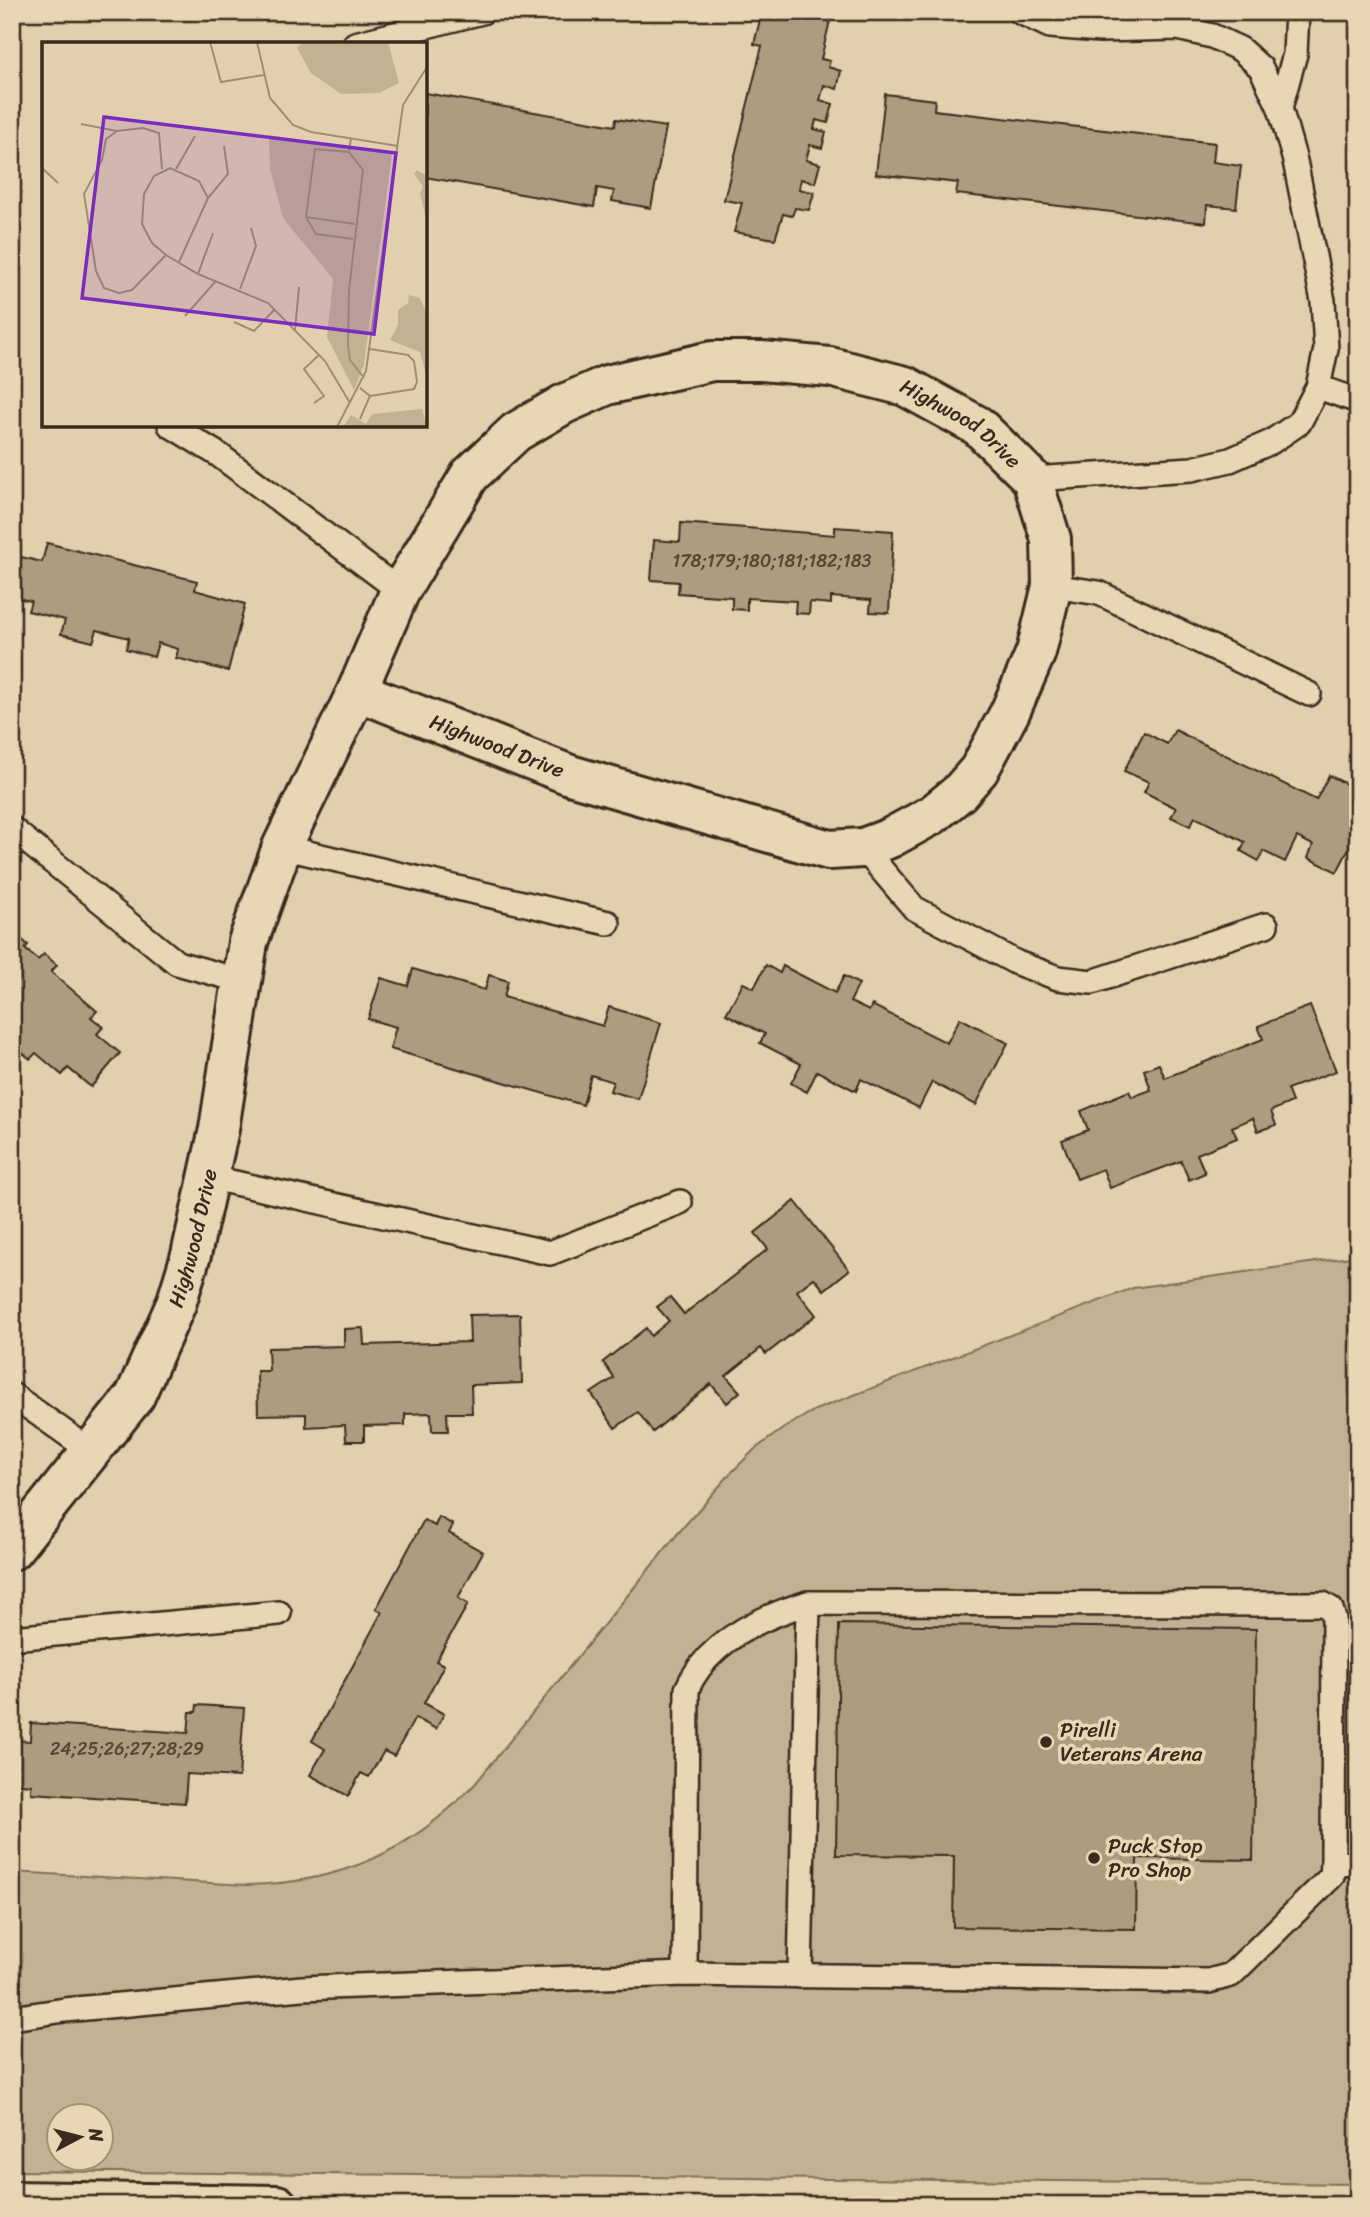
<svg xmlns="http://www.w3.org/2000/svg" width="1370" height="2217" font-family="Sriracha,sans-serif">
	<style>
		.green { fill: #c3b194; stroke: #7f6e59; stroke-width: 2; fill-rule: evenodd }
		.building { fill: #ae9c81; stroke: #3b2a1e; stroke-width: 2 }
		.lines { fill: none; stroke-linecap: round; stroke-linejoin: round }
		.lane-casing { stroke: #3b2a1e; stroke-width: 28 }
		.street-casing { stroke: #3b2a1e; stroke-width: 44 }
		.lane { stroke: #e9d6b4; stroke-width: 23 }
		.street { stroke: #e9d6b4; stroke-width: 38 }
		.poi-dot { fill: #3b2a1e; stroke: #e9d6b4; stroke-width: 2.5 }
		.labels { text-anchor: middle; stroke-width: 7; stroke-linejoin: round; paint-order: stroke }
		.number-label { font-size: 18px; fill: #584637 }
		.street-label { font-size: 21px; fill: #3b2a1e; stroke: #e9d6b4 }
		.poi-label { font-size: 21px; fill: #3b2a1e; stroke: #e9d6b4; text-anchor: start }
		.inset-road { fill: none; stroke: #9f8d74; stroke-width: 2 }
		.view { fill: #7b2cbf; fill-opacity: 0.15; stroke: #7b2cbf; stroke-width: 3.5 }
		.inset-edge { fill: none; stroke: #3b2a1e; stroke-width: 3.5 }
	</style>
	<rect width="100%" height="100%" fill="#e2cfae"/>
	<filter id="ink" filterUnits="userSpaceOnUse"><feTurbulence type="fractalNoise" baseFrequency=".0143" numOctaves="2"/><feDisplacementMap in="SourceGraphic" scale="14" xChannelSelector="R" yChannelSelector="G"/><feConvolveMatrix kernelMatrix="1 2 1 2 8 2 1 2 1" color-interpolation-filters="sRGB"/></filter>
	<g filter="url(#ink)">
		<path class="green" d="M1358,1256V2184L12,2171V1872L247,1885C341,1883 410,1852 475,1784L679,1532L730,1474L755,1449L784,1428L815,1410L1133,1288ZM60,2116H102V2158H60Z"/>
		<g class="building">
			<path d="M762,12H832L821,59L830,61L828,67L841,71L837,89L824,85L820,100L833,104L828,123L816,120L814,129L826,132L822,148L810,145L806,160L820,164L815,183L801,179L799,189L814,193L809,210L795,208L792,216L783,214L775,239L734,232L742,203L724,200L762,46L754,44Z"/>
			<path d="M425,93L615,126L616,119L666,127L651,208L612,201L614,191L597,188L594,207L425,177Z"/>
			<path d="M885,94L935,100L934,110L1215,143L1213,162L1241,166L1236,208L1207,205L1206,223L956,194L958,183L876,174Z"/>
			<path d="M681,523L835,535V527L893,531L889,613L870,612L871,600L831,597V604L810,602L809,614L795,613L796,601L747,598V610L732,609V597L678,593L679,582L651,580L654,540L680,542Z"/>
			<path d="M47,543L197,581L195,590L245,604L228,671L176,658L178,649L158,643L154,657L126,649L129,638L97,630L93,642L61,634L65,620L28,611L31,601L12,597L13,555L42,562Z"/>
			<path d="M1175,730L1316,800L1329,775L1358,790V831L1337,872L1308,858L1313,845L1297,837L1285,862L1263,851L1259,861L1241,851L1245,842L1195,817L1190,826L1171,817L1176,808L1144,792L1149,782L1124,771L1144,732L1167,744Z"/>
			<path d="M12,931L28,945L25,949L38,960L44,954L57,965L51,972L97,1011L91,1017L103,1027L97,1034L120,1053L91,1087L68,1068L62,1075L36,1053L30,1059L12,1044Z"/>
			<path d="M766,965L780,973L783,966L835,993L844,976L859,984L850,1002L869,1011L872,1005L947,1043L960,1018L1008,1043L976,1105L932,1082L919,1108L861,1079L856,1091L817,1071L807,1092L791,1083L801,1064L760,1043L765,1034L726,1014L743,983L754,988Z"/>
			<path d="M413,969L485,990L489,975L508,981L504,997L603,1026L609,1007L661,1023L638,1099L610,1091L613,1082L591,1075L583,1105L390,1049L396,1027L368,1019L381,978L408,986Z"/>
			<path d="M1310,1006L1336,1071L1287,1089L1292,1102L1271,1111L1276,1125L1258,1131L1253,1118L1232,1127L1237,1138L1197,1154L1205,1173L1189,1180L1181,1161L1110,1188L1103,1169L1077,1179L1062,1140L1088,1130L1081,1111L1129,1091L1132,1097L1151,1090L1144,1070L1159,1064L1165,1078L1263,1039L1258,1026Z"/>
			<path d="M795,1201L849,1270L824,1290L814,1278L797,1291L816,1315L766,1354L761,1348L726,1376L740,1392L727,1403L711,1384L653,1432L638,1412L615,1428L591,1393L614,1378L603,1362L646,1328L651,1336L669,1321L657,1307L670,1297L684,1314L768,1249L755,1233Z"/>
			<path d="M520,1314L522,1383L471,1385L472,1413H447L448,1431H432L431,1413L405,1414V1425L364,1426V1441H346L345,1425L306,1427V1414L258,1415L257,1371H269L268,1348L344,1346V1329L363,1328L364,1345L470,1342L469,1315Z"/>
			<path d="M439,1517L453,1525L449,1533L483,1552L458,1598L468,1604L436,1661L444,1665L424,1703L444,1714L436,1729L415,1718L394,1756L384,1751L369,1777L361,1773L348,1796L310,1775L325,1749L312,1741L382,1612L376,1609L424,1520L435,1526Z"/>
			<path d="M839,1624L1256,1629L1253,1860L1137,1858L1136,1929L953,1927L954,1856L836,1855Z"/>
			<path d="M197,1705L244,1708L239,1777L187,1774L185,1803L31,1793V1785L12,1783L13,1740L30,1741L31,1723L188,1733L190,1712H196Z"/>
		</g>
		<g class="lines">
			<g class="lane-casing">
				<g id="lane">
					<path d="M1020,12L1050,26L1100,30L1178,28L1212,36L1240,49L1261,68L1280,108L1295,161L1323,301L1326,349L1318,387L1299,423L1271,442L1230,460L1192,469L1032,479"/>
					<path d="M355,44L482,12"/>
					<path d="M1280,108L1295,54L1297,12"/>
					<path d="M1318,387L1358,401"/>
					<path d="M170,425L219,455L400,591"/>
					<path d="M1052,586L1099,593L1309,694"/>
					<path d="M12,829L177,963L242,981"/>
					<path d="M282,847L608,923"/>
					<path d="M863,848L914,908L1017,963L1058,978L1092,982L1266,925"/>
					<path d="M208,1177L550,1253L680,1202"/>
					<path d="M12,1395L91,1451"/>
					<path d="M12,1635L23,1637L279,1613"/>
					<path d="M685,1974L687,1689C708,1641 761,1617 808,1603L1323,1604L1331,1609L1334,1619L1333,1863"/>
					<path d="M800,1976L808,1603"/>
					<path d="M12,2018L65,2010L302,1988L685,1974L1209,1981L1231,1975L1332,1876L1333,1863L1358,1864"/>
				</g>
			</g>
			<g class="street-casing">
				<g id="street">
					<path id="s1" d="M12,1550L135,1396L176,1304L191,1255L219,1129L248,942L282,847L357,691L400,591L470,475L516,432L564,404L607,385L712,361H762L830,367L905,386L978,426L1032,479L1051,539L1052,586L1036,652L1010,712L979,770L959,793L932,815L890,838L863,848L829,850L570,775L357,691"/>
					<path d="M12,2201L277,2205"/>
				</g>
			</g>
			<use href="#lane" class="lane"/>
			<use href="#street" class="street"/>
		</g>
	</g>
	<g class="poi-dot">
		<circle cx="1046" cy="1742" r="7"/>
		<circle cx="1094" cy="1858" r="7"/>
	</g>
	<g class="labels">
		<g class="number-label">
			<text x="772" y="567">178;179;180;181;182;183</text>
			<text x="127" y="1755">24;25;26;27;28;29</text>
		</g>
		<g class="street-label">
			<text dy="7" stroke="none"><textPath href="#s1" startOffset="1722">Highwood Drive</textPath></text>
			<text transform="translate(497 746) rotate(21)" y="7">Highwood Drive</text>
			<text dy="7" stroke="none"><textPath href="#s1" startOffset="366">Highwood Drive</textPath></text>
		</g>
		<g class="poi-label">
			<text x="1060" y="1737">Pirelli<tspan x="1060" dy="24">Veterans Arena</tspan></text>
			<text x="1108" y="1853">Puck Stop<tspan x="1108" dy="24">Pro Shop</tspan></text>
		</g>
	</g>
	<g transform="translate(42 42)">
		<rect width="385" height="385" fill="#e2cfae"/>
		<path d="M262,0H346L357,41L337,51L299,52L269,31L255,6ZM227,93L350,111L322,323L312,348L285,295L291,237L241,176L228,127ZM375,128L385,134V180L378,152L381,144L372,132ZM367,253L378,256L385,272V337L378,310L348,298L356,283V268L366,261ZM380,367L385,385H301L309,373L324,382L330,372Z" fill="#c3b194"/>
		<path class="inset-road" d="M168,0L179,40L222,33M215,0L228,56L251,83L269,90L356,104M39,82L75,89M309,96L307,110L321,128L307,248L306,304L308,318L322,336M307,110L273,107L264,175L274,192L311,197M0,126L16,141M120,127L117,91L101,86L75,89L64,97L60,118L42,152L54,229L62,246L77,251L90,248L124,213M134,127L153,94M166,156L186,132L182,104M264,175L313,182M137,220L166,156L157,139L128,126L112,134L102,152L100,182L110,201L124,213L156,232L226,261L283,319L308,361M156,232L171,191M198,247L214,204L209,186M143,274L173,240M192,280L212,289L233,267M253,288L257,245M328,307L366,313L372,319L375,340L372,347L328,354M318,346L328,354L318,377M272,361L282,354L262,327L277,313M295,385L324,329L361,63L385,25"/>
		<path class="view" d="M62,75L354,111L332,292L40,256Z"/>
		<rect width="385" height="385" class="inset-edge"/>
	</g>
	<rect width="1370" height="2217" fill="none" stroke="#e9d6b4" stroke-width="42"/>
	<rect x="21" y="21" width="1328" height="2175" fill="none" stroke="#3b2a1e" stroke-width="2.5" filter="url(#ink)"/>
	<g transform="translate(80 2137) rotate(83)"><circle r="33" fill="#e9d6b4" stroke="#a39178" stroke-width="2"/>
	<path d="M0-5L12 26L0 18L-12 26Z" fill="#3b2a1e"/>
	<text y="-10" font-size="19" font-weight="bold" text-anchor="middle" fill="#3b2a1e">N</text>
	</g>
</svg>
